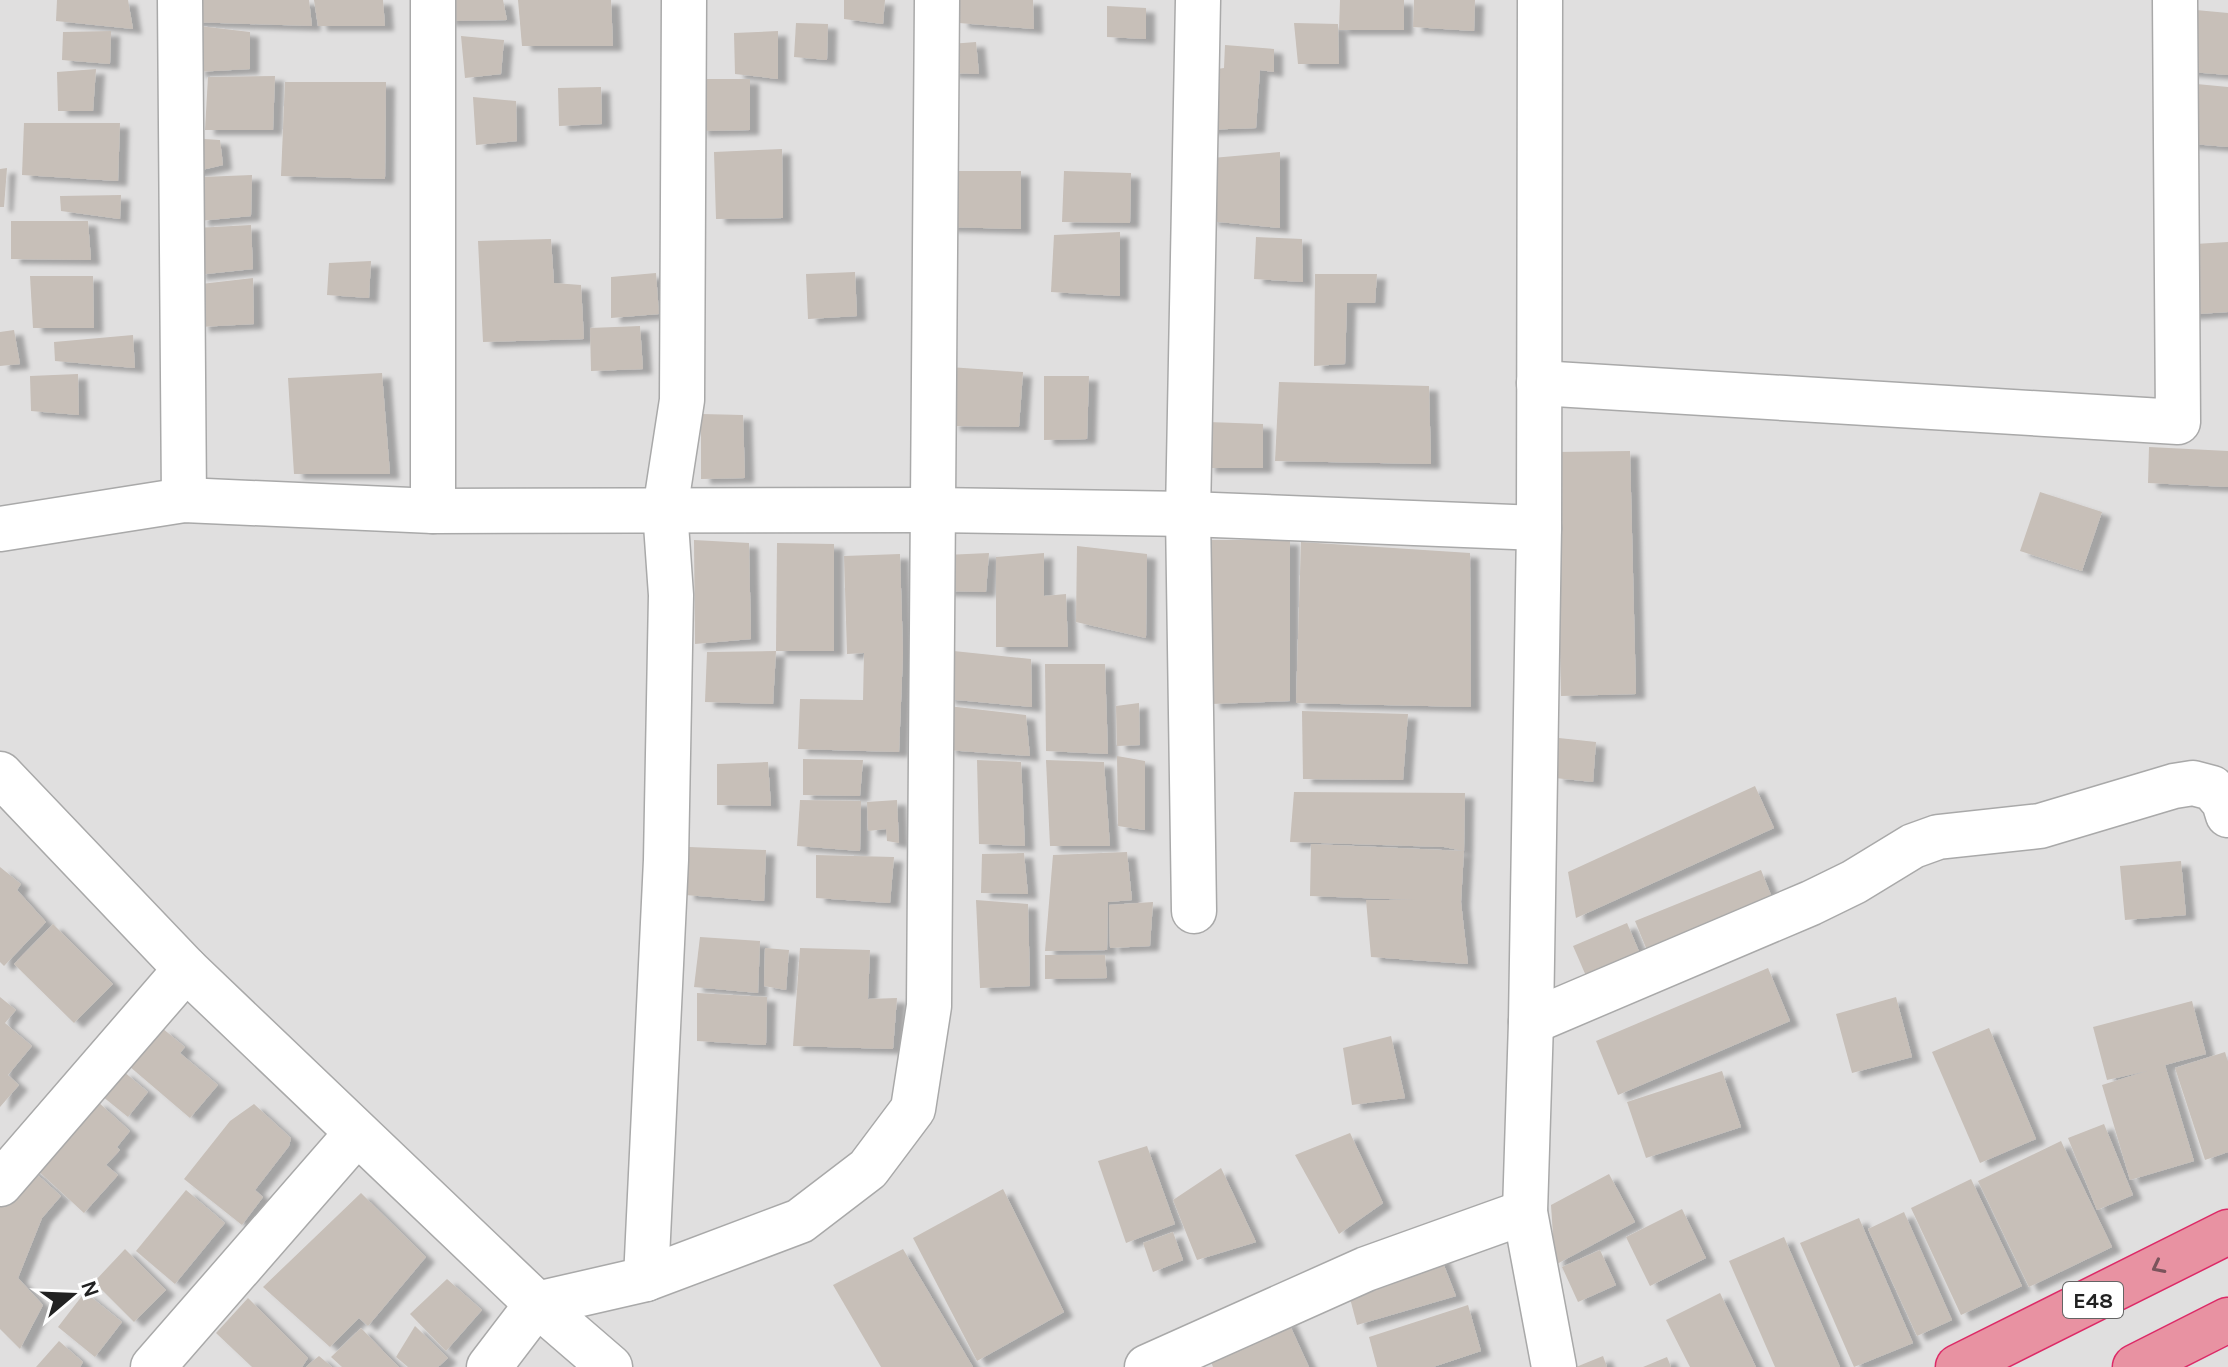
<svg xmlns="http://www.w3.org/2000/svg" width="2228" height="1367" font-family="Karla,sans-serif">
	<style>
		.residential { fill: #e0dfdf }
		.building { fill: #c7bfb8; filter: url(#shadow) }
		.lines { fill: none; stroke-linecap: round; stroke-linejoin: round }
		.street-casing { stroke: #a9a9a9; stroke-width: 47 }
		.highway-casing { stroke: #dc2a67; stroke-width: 47 }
		.street { stroke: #fff; stroke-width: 44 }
		.highway { stroke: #e892a2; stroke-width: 44 }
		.oneway { stroke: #7b545c }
		.labels { text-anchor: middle; stroke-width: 8; stroke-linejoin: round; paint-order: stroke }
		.shield { fill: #fff; stroke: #646464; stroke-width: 2 }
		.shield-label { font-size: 22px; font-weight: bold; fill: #222 }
	</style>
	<defs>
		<filter id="shadow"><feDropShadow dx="9" dy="5" stdDeviation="2" flood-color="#0004"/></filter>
	</defs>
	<rect width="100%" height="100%" fill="#f2efe9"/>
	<rect class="residential" x="0" y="0" width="2228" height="1367"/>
	<g class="building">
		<path d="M57,0H128L133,29L56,21Z"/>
		<path d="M192,0H309L312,26L191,22Z"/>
		<path d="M314,0H383L385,26H318Z"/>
		<path d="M447,0H503L507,20L446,21Z"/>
		<path d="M518,0H611L613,46H522Z"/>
		<path d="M844,0H885L883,24L844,19Z"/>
		<path d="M960,0H1033L1034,29L959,23Z"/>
		<path d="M1340,0H1404V30H1339Z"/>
		<path d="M1414,0H1475L1474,31L1413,27Z"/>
		<path d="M1107,6L1146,8V39L1107,37Z"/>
		<path d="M2185,9L2228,13V75L2179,71Z"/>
		<path d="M796,23L828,24L827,60L794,57Z"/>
		<path d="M1294,23L1338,24L1339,64H1298Z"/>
		<path d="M199,26L250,32V69L196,72Z"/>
		<path d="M111,31L110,64L62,60L63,32Z"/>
		<path d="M778,31V79L735,74L734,33Z"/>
		<path d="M461,36L504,40L501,74L465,78Z"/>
		<path d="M976,42L979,74L949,73L950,44Z"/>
		<path d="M1225,45L1274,49V72L1260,70L1256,128L1201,130L1203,71L1224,68Z"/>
		<path d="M96,69L93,111H58L57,72Z"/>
		<path d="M275,76L273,130H205L208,77Z"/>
		<path d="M699,79H750V130L699,131Z"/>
		<path d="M285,82H386L385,179L281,176Z"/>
		<path d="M2186,83L2228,87V147L2181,143Z"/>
		<path d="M601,87L602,124L559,126L558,88Z"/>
		<path d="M473,97L516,101L517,141L476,145Z"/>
		<path d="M24,123H120L118,181L22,175Z"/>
		<path d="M187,138L220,140L223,165L189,173Z"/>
		<path d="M782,149L783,218L716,219L714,152Z"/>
		<path d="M1280,152V228L1209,221L1212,158Z"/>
		<path d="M7,168L4,207H0V169Z"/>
		<path d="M948,171H1021V229L946,227Z"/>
		<path d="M1064,171L1131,173L1130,223L1062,222Z"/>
		<path d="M252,175L251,216L199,221L202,177Z"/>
		<path d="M121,195L120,219L61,211L60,196Z"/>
		<path d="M11,221H88L91,260L11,259Z"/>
		<path d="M251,225L253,269L197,275L195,228Z"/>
		<path d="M1120,232V296L1051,292L1054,235Z"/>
		<path d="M1256,237L1302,239L1303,282L1254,279Z"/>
		<path d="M551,239L554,283L581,285L584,339L483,342L478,241Z"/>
		<path d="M2228,242V312L2183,315L2195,244Z"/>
		<path d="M371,261L369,298L327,295L329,263Z"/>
		<path d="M855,272L857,316L808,319L806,274Z"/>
		<path d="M656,273L659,314L611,318V277Z"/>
		<path d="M1315,274H1377L1375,303H1347L1345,364L1314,366Z"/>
		<path d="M30,276H93L94,328H33Z"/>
		<path d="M253,278L254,324L200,327L201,284Z"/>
		<path d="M640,326L643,369L591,371L590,328Z"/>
		<path d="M14,330L20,364L0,366V332Z"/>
		<path d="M133,335L135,368L55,361L54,342Z"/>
		<path d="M949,367L1023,372L1019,427L951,426Z"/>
		<path d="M382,373L390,474H294L288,378Z"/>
		<path d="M78,374L79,415L31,411L30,376Z"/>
		<path d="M1044,376H1089L1087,439L1044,440Z"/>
		<path d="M1279,382L1429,386L1431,464L1275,461Z"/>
		<path d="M701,414L743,415L745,478L701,479Z"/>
		<path d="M1208,422L1263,424V468H1206Z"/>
		<path d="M2149,447L2228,451V487L2148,483Z"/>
		<path d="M1630,451L1636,694L1561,696L1556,452Z"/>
		<path d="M2040,492L2102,512L2082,571L2020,551Z"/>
		<path d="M694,540L749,543L751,639L695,644Z"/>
		<path d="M1203,540H1290V701L1211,704Z"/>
		<path d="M1301,542L1470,553L1471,707L1296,703Z"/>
		<path d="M777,543L834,544V651H776Z"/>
		<path d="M1077,546L1147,554L1146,638L1076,622Z"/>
		<path d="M989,553L986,592L944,591L945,555Z"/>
		<path d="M1044,553V596L1066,594L1068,647H996V557Z"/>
		<path d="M900,554L903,653L899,752L798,749L800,699L863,700L864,653L847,654L844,556Z"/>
		<path d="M944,650L1031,659L1032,707L946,699Z"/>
		<path d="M776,651L773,704L705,702L707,652Z"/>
		<path d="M1045,664H1105L1108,754L1046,751Z"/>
		<path d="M1139,703L1140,745L1117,746L1116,706Z"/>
		<path d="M948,706L1026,715L1030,756L947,750Z"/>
		<path d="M1302,711L1408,714L1403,780L1303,779Z"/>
		<path d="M1559,738L1596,742L1593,782L1555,778Z"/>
		<path d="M1117,756L1145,761V830L1118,826Z"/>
		<path d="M803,759L863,760L860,796L803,795Z"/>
		<path d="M977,760L1021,762L1025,846L979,844Z"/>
		<path d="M1046,760L1104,762L1110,846H1050Z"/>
		<path d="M768,762L771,806L717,805V764Z"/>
		<path d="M1755,786L1774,828L1576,918L1568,872Z"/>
		<path d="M1294,792L1465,793L1464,851L1444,847L1290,842Z"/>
		<path d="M800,800L861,801L860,851L797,846Z"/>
		<path d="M897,800L899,843L887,841L886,829L868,831L867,802Z"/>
		<path d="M1311,844L1464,851L1461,902L1468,964L1371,957L1366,900H1415L1310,896Z"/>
		<path d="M689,847L766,850L764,901L685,895Z"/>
		<path d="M1127,852L1132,900L1108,902L1107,950L1045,951L1053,855Z"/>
		<path d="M1024,853L1028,894L981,893L982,854Z"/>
		<path d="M816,855L894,857L890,903L816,898Z"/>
		<path d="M2181,861L2186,915L2125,920L2120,866Z"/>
		<path d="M0,867L21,884L17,890L46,922L4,966L0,962Z"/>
		<path d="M1761,870L1777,910L1651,960L1635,921Z"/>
		<path d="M976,900L1028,904L1030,986L980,988Z"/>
		<path d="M1153,902L1150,946L1110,948L1109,905Z"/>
		<path d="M1627,923L1644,963L1590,985L1573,946Z"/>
		<path d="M53,924L113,984L74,1023L14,964Z"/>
		<path d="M700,937L760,941L758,993L694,987Z"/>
		<path d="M765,948L789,950L786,990L764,986Z"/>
		<path d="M800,948L870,950L868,999L897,998L893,1049L793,1046Z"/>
		<path d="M1045,955H1105L1107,978L1045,979Z"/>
		<path d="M1768,968L1790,1021L1618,1095L1596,1041Z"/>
		<path d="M697,993L767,997L766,1045L697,1041Z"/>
		<path d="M0,997L16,1010L5,1023L32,1046L8,1075L19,1085L0,1107Z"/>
		<path d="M1896,997L1912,1057L1852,1073L1836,1014Z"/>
		<path d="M2192,1001L2206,1054L2165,1065L2194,1161L2130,1180L2102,1085L2147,1071L2107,1080L2093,1027Z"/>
		<path d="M162,1028L185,1047L180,1053L218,1085L190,1118L129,1066Z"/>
		<path d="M1989,1028L2036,1139L1980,1163L1932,1052Z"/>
		<path d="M1391,1036L1405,1098L1352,1105L1343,1048Z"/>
		<path d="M2225,1052L2228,1062V1152L2205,1160L2175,1068Z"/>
		<path d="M123,1071L148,1092L128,1117L102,1096Z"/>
		<path d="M1722,1071L1741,1127L1646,1158L1627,1102Z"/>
		<path d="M97,1101L130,1131L117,1147L120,1150L106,1165L118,1175L84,1213L35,1168Z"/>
		<path d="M254,1104L291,1138L289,1146L255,1190L263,1197L242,1225L184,1179L230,1121Z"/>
		<path d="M2104,1124L2133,1195L2097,1210L2068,1138Z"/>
		<path d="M1350,1133L1383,1203L1339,1234L1295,1155Z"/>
		<path d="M2061,1141L2112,1247L2029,1287L1978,1181Z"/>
		<path d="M1147,1146L1175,1224L1126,1243L1098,1161Z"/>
		<path d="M29,1167L61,1196L42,1218L18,1278L43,1305L20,1349L0,1329V1200Z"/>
		<path d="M1221,1168L1256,1242L1197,1260L1173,1200Z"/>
		<path d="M1609,1174L1635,1222L1555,1265L1551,1205Z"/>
		<path d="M1971,1179L2022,1286L1961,1315L1911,1208Z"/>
		<path d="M1003,1189L1064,1312L977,1361L913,1238Z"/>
		<path d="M186,1190L225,1223L175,1284L136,1251Z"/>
		<path d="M361,1193L426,1257L368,1326L359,1318L330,1347L263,1287Z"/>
		<path d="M1682,1209L1706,1258L1650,1286L1626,1237Z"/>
		<path d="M1904,1212L1952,1320L1917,1336L1868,1229Z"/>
		<path d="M1859,1218L1913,1343L1854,1367L1800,1243Z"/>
		<path d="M1173,1232L1183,1260L1153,1272L1143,1243Z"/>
		<path d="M1784,1237L1840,1367H1775L1729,1261Z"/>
		<path d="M125,1249L166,1290L134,1322L94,1282Z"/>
		<path d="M903,1249L973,1367H881L833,1285Z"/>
		<path d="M1600,1250L1616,1285L1578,1302L1562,1267Z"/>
		<path d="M1440,1255L1456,1296L1357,1325L1347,1287Z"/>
		<path d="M447,1279L482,1310L446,1351L410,1314Z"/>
		<path d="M85,1292L122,1322L95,1357L58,1327Z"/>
		<path d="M1720,1293L1756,1367H1690L1666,1320Z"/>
		<path d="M248,1298L308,1358L302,1367H252L216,1333Z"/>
		<path d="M1468,1305L1481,1351L1433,1367H1377L1369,1337Z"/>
		<path d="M1287,1319L1309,1367H1213L1208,1354Z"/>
		<path d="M415,1326L448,1358L438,1367H408L396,1357Z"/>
		<path d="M361,1328L386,1354L399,1367H342L331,1357Z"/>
		<path d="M59,1341L83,1362L80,1367H36Z"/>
		<path d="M319,1356L332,1367H306L309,1364Z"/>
		<path d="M1603,1356L1607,1367H1576Z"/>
		<path d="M1667,1357L1671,1367H1643Z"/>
	</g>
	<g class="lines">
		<g class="street-casing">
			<g id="street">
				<path d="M180,0L184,500"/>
				<path d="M1540,0L1539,528L1531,1022L1525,1212L1554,1367"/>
				<path d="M1539,383L2178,422L2175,0"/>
				<path d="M433,511V0"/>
				<path d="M0,529L184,500L433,511L933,510L1188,514L1539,528"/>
				<path d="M0,774L186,969L537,1304L610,1367"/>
				<path d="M1194,911L1188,514L1198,0"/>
				<path d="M1531,1022L1811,903L1854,882L1913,846L1938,837L2040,826L2174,786L2193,783L2212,788L2224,802L2228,815"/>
				<path d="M0,1184L186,969"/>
				<path d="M646,1279L666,860L671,595L665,510L682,400L684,0"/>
				<path d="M153,1367L357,1133"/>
				<path d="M489,1367L537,1304L646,1279L800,1221L868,1169L913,1109L929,1006L937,0"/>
				<path d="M1147,1367L1366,1269L1525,1212"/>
			</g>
		</g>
		<g class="highway-casing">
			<g id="highway">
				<path d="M1958,1367L2228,1232"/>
				<path d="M2135,1367L2228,1320"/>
			</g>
		</g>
		<use href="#street" class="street"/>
		<use href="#highway" class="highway"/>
	</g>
	<defs><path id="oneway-chevron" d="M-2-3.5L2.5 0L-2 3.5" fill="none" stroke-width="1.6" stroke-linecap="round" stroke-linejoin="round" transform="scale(2)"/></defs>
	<use class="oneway" href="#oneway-chevron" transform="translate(2158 1267) rotate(153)"/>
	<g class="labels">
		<rect class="shield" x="2063" y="1282" width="60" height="36" rx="6"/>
		<g class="shield-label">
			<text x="2093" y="1308">E48</text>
		</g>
	</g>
	<g transform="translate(72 1295) rotate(71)" stroke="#ffffff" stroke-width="6" paint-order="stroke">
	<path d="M0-6L14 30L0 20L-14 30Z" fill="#222222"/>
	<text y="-12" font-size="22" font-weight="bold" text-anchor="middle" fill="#222222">N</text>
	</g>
</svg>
